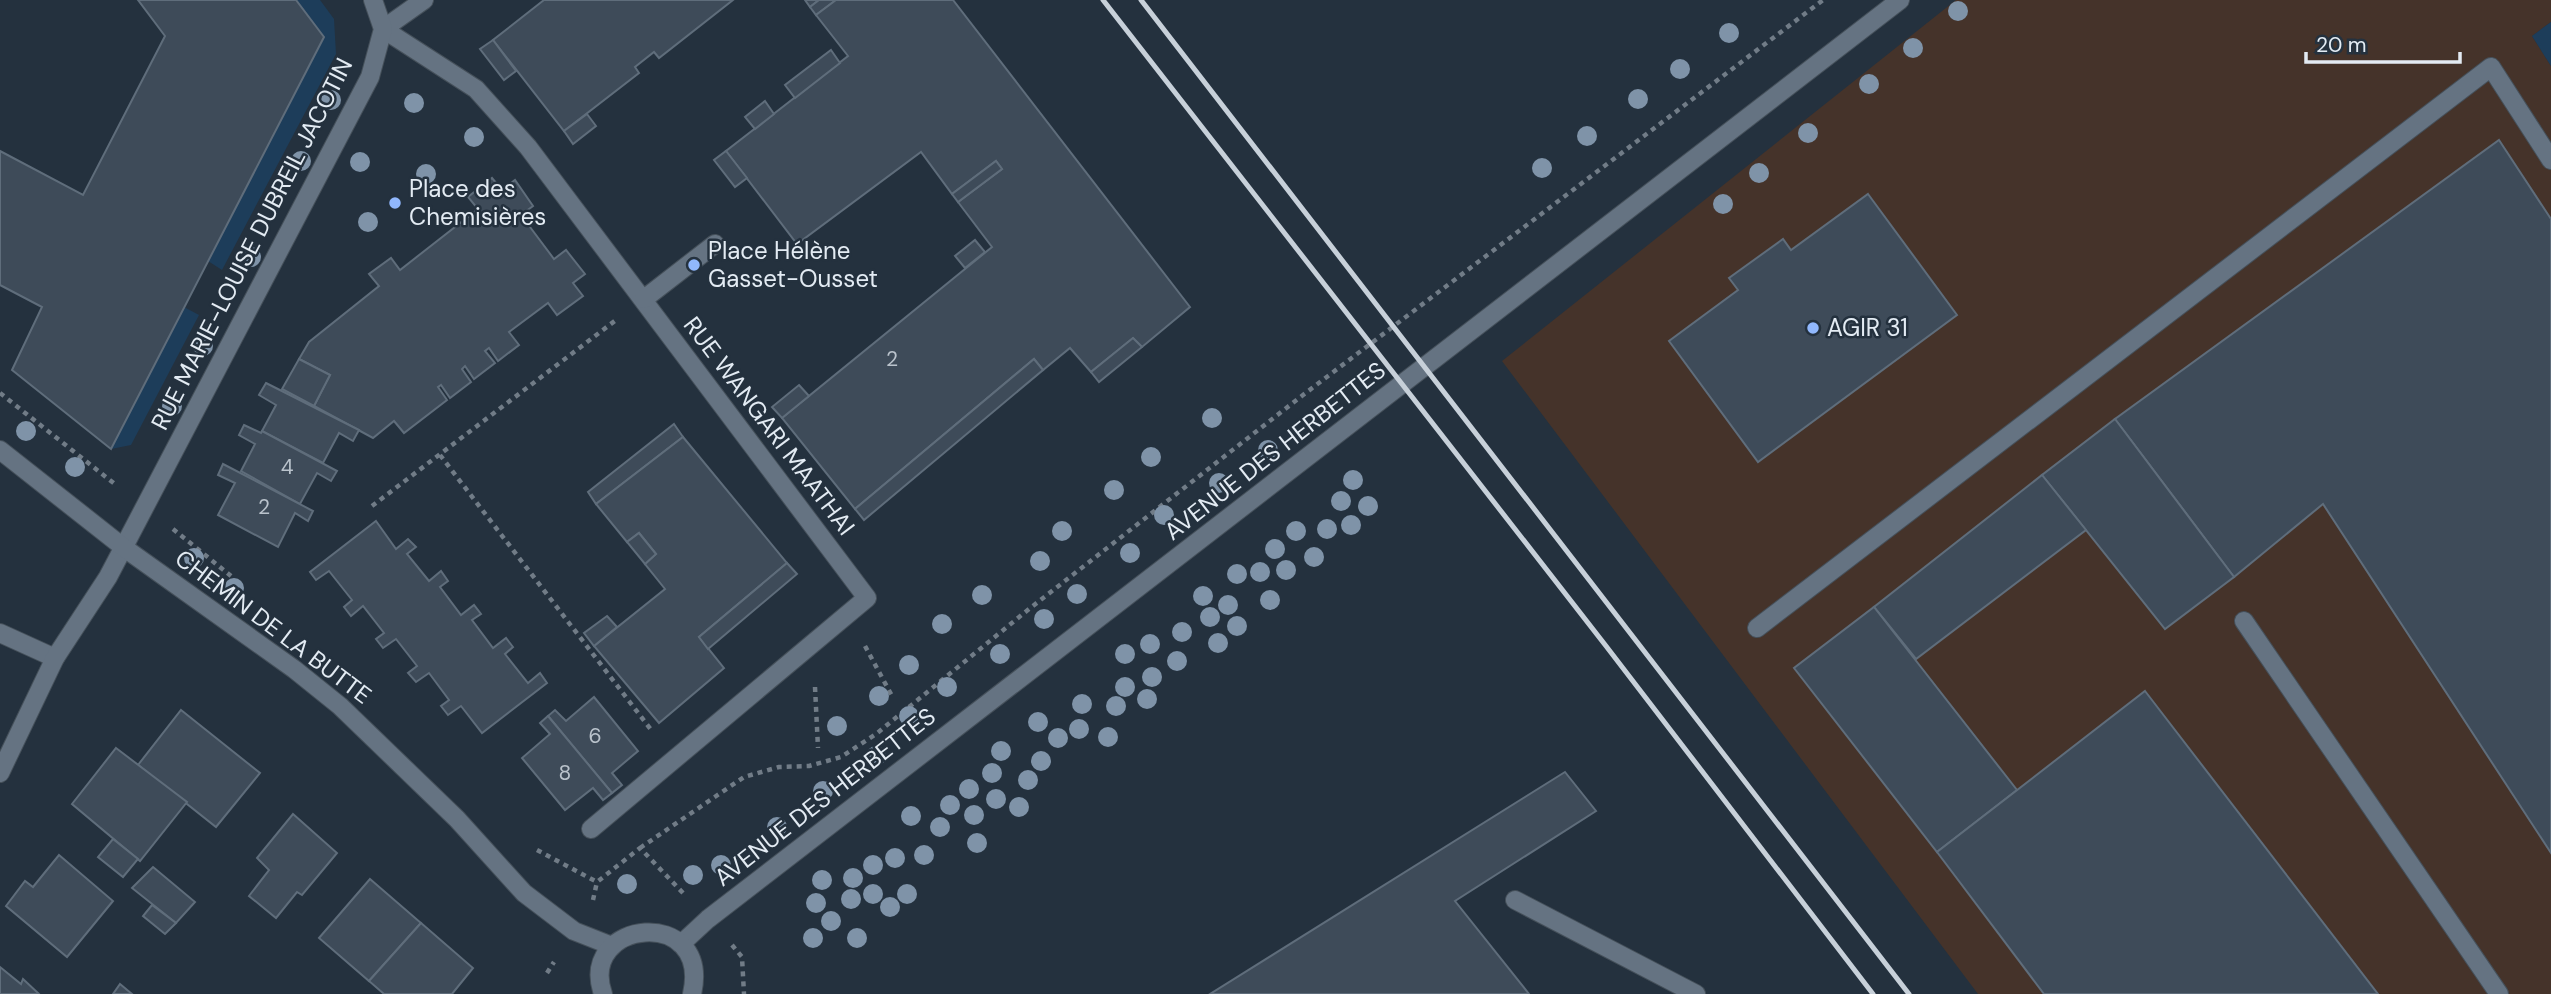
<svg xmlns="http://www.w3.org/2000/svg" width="2551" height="994" font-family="'DM Sans',sans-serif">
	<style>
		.industrial { fill: #45332a }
		.green { fill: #1d3d5a }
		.building { fill: #3e4b59; stroke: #5f6d7b; stroke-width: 2 }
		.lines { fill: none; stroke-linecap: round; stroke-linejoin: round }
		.lane-casing { stroke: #45505a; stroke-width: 20 }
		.street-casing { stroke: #45505a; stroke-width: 20 }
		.secondary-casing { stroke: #45505a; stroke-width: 20 }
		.path { stroke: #717c87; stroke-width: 4.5; stroke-dasharray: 5 5; stroke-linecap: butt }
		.lane { stroke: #657382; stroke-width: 18 }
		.street { stroke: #657382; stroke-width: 18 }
		.secondary { stroke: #657382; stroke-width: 18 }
		.rail { stroke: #c7d0d9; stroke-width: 5 }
		.tree { fill: #7f93a8 }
		.poi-dot { fill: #91b8fd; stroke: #24313e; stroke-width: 2.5 }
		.labels { text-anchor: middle; stroke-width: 5; stroke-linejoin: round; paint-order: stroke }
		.number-label { font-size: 21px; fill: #bac3cc }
		.poi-label { font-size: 24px; fill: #e3ebf3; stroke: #24313e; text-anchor: start }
		.street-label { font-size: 24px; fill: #e3ebf3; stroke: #24313e }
	</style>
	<rect width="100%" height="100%" fill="#24313e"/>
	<path class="industrial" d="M1956,0H2551V22L2532,36L2551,66V994H1978L1502,361Z"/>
	<g class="green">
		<path d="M296,0H320L334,19L336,54L222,270L208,261L324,37Z"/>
		<path d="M2551,22V66L2532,36Z"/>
		<path d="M184,307L199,315L131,445L111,449Z"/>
	</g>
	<g class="building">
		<path d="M138,0H296L324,37L111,449L12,370L42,307L0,285V151L83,195L165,36Z"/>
		<path d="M544,0H733L659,58L654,52L635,67L639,73L564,131L493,40Z"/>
		<path d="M805,0H819L810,7Z"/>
		<path d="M819,0H836L816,15L810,7Z"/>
		<path d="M836,0H953L1190,307L1142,347L1133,338L1091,372L1070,348L1043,370L1034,359L855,509L782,418L992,247L958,202L1002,169L996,161L952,194L921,152L797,244L726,151L848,56L816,15Z"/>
		<path d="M493,40L516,71L504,80L480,49Z"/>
		<path d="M831,50L840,63L795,98L785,85Z"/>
		<path d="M765,101L774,114L755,129L745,117Z"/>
		<path d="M587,114L596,126L573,144L564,131Z"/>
		<path d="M2499,140L2551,219V853L2323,504L2234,577L2115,419Z"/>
		<path d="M726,151L747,178L735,187L714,160Z"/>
		<path d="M996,161L1002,169L958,202L952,194Z"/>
		<path d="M492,178L502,190L515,180L533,206L521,215L554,259L566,250L585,274L573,283L583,296L557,315L548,303L509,332L519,345L498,361L489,348L485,351L495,363L474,379L465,366L462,369L471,382L450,398L441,385L438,387L447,400L404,433L394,421L373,438L314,406L330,375L299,359L309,342L379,286L369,274L391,258L400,270L478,209L468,197Z"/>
		<path d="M1868,194L1957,315L1758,462L1669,341L1738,290L1729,278L1783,239L1791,250Z"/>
		<path d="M975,240L985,252L965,268L955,256Z"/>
		<path d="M1133,338L1142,347L1099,382L1091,372Z"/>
		<path d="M299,359L330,375L314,406L282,389Z"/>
		<path d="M1034,359L1043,370L864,520L855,509Z"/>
		<path d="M266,383L359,430L353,441L339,433L323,463L262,431L276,405L259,395Z"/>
		<path d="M799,385L809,396L782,418L772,407Z"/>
		<path d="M2115,419L2234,577L2165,629L2042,475Z"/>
		<path d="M674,424L683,437L596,504L588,492Z"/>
		<path d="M244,425L261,433L262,431L337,471L331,481L317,473L300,504L241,471L255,444L239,435Z"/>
		<path d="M683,437L787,563L699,637L724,668L659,723L594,646L665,589L645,564L656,554L639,533L627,542L596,504Z"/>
		<path d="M223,464L313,511L308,521L295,513L278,547L218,515L235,483L218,475Z"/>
		<path d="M2042,475L2086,530L1916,659L1874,607Z"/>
		<path d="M376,521L396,549L408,539L416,547L407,554L429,581L441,571L448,581L440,587L461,615L474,605L481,614L472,620L493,648L506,638L513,647L505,654L528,683L540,673L547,683L482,733L461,706L448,715L441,706L449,700L429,673L416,682L408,673L417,666L396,639L383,648L376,639L384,633L363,606L351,616L344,607L352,600L329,571L316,580L310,572Z"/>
		<path d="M639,533L656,554L645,564L627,542Z"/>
		<path d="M787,563L797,574L708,649L699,637Z"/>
		<path d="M1874,607L2017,790L1937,852L1794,668Z"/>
		<path d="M607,616L617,627L594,646L584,633Z"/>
		<path d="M2145,691L2378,994H2044L1937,852Z"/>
		<path d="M594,697L638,751L612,773L622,785L612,793L548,716L555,710L566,721Z"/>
		<path d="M181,710L260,773L216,827L138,765Z"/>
		<path d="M548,716L612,793L603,800L593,788L565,810L522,758L550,734L540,723Z"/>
		<path d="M116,748L187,802L140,861L72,804Z"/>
		<path d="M1565,772L1596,811L1455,901L1529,994H1210Z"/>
		<path d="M293,814L337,853L302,895L297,892L276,918L249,896L269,870L257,858Z"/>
		<path d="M113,839L138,859L123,877L98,857Z"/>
		<path d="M59,855L113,901L67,957L6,906L25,881L33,887Z"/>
		<path d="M153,867L195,902L176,923L132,888Z"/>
		<path d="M370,879L421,923L369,981L319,938Z"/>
		<path d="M152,905L176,923L165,934L143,916Z"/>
		<path d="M421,923L473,968L452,994H384L369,981Z"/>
		<path d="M0,967L21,984L23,979L39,994H0Z"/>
		<path d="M120,984L132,994H113Z"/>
	</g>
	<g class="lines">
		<g class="lane-casing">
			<g id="lane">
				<path d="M2244,621L2499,994"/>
				<path d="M1757,628L2491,67L2551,160"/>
				<path d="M0,633L55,658"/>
				<path d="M1515,900L1696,994"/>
			</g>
		</g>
		<g class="street-casing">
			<g id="street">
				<path d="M424,0L383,29L476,89L528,147L867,598L591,829"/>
				<path d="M644,299L715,244"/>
				<path d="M0,773L55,658L108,577L370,77L383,29L373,0"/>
			</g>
		</g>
		<g class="secondary-casing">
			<g id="secondary">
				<path d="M0,450L123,547L294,669L340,706L457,819L524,893L574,931L612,946"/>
				<path d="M681,944L708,919L1900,0"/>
				<path d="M603,994C577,919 712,905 692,994"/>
			</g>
		</g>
		<g class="path">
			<path d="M0,393L116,485"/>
			<path d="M440,455L652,731"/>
			<path d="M372,506L616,320"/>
			<path d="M173,529L231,576"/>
			<path d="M865,646L892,696"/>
			<path d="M815,687L818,748"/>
			<path d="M640,848L744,777L779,767L809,766L841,757L876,734L1029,609L1303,395L1823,0"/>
			<path d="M537,850L597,882L640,848L684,894"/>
			<path d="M593,900L597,882"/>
			<path d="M732,945L742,957L744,994"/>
			<path d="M547,973L554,962"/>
		</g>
		<use href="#lane" class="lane"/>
		<use href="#street" class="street"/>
		<use href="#secondary" class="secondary"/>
		<g class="rail">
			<path d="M1103,0L1606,646L1873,994"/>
			<path d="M1141,0L1909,994"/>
		</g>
	</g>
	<g class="tree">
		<circle cx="1958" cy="11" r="10"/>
		<circle cx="1729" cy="33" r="10"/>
		<circle cx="1913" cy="48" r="10"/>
		<circle cx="1680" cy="69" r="10"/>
		<circle cx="1869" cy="84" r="10"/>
		<circle cx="1638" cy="99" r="10"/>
		<circle cx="331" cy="100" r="10"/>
		<circle cx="414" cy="103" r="10"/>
		<circle cx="1808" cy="133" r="10"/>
		<circle cx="1587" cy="136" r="10"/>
		<circle cx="474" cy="137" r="10"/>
		<circle cx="301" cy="161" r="10"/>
		<circle cx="360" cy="162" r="10"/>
		<circle cx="1542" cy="168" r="10"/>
		<circle cx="1759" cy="173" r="10"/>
		<circle cx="426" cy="174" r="10"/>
		<circle cx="1723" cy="204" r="10"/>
		<circle cx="368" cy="222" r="10"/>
		<circle cx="251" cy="257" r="10"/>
		<circle cx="203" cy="346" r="10"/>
		<circle cx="172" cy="406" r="10"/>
		<circle cx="1212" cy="418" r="10"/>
		<circle cx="26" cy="431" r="10"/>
		<circle cx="1268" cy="450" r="10"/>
		<circle cx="1151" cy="457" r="10"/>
		<circle cx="75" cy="467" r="10"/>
		<circle cx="1353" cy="480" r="10"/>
		<circle cx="1219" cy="483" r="10"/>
		<circle cx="1114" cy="490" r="10"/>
		<circle cx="1341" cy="501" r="10"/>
		<circle cx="1368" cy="506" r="10"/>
		<circle cx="1164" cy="515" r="10"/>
		<circle cx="1351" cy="525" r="10"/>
		<circle cx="1327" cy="529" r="10"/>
		<circle cx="1062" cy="531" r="10"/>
		<circle cx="1296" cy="531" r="10"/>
		<circle cx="1275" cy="549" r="10"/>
		<circle cx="1130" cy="553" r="10"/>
		<circle cx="1314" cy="557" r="10"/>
		<circle cx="194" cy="558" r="10"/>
		<circle cx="1040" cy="561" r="10"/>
		<circle cx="1286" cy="570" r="10"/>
		<circle cx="1260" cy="572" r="10"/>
		<circle cx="1237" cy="574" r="10"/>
		<circle cx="234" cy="588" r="10"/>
		<circle cx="1077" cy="594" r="10"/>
		<circle cx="982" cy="595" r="10"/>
		<circle cx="1203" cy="596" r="10"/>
		<circle cx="1270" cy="600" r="10"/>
		<circle cx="1228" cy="605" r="10"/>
		<circle cx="1210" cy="617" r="10"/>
		<circle cx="1044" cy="619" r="10"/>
		<circle cx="942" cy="624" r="10"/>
		<circle cx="1237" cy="626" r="10"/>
		<circle cx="1182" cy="632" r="10"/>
		<circle cx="1218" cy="643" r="10"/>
		<circle cx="1150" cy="644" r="10"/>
		<circle cx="1000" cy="654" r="10"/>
		<circle cx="1125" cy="654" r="10"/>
		<circle cx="1177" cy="661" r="10"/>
		<circle cx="909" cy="665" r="10"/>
		<circle cx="1152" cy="677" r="10"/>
		<circle cx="947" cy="687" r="10"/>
		<circle cx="1125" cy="687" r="10"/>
		<circle cx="879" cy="696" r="10"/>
		<circle cx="1147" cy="699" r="10"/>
		<circle cx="1082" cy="704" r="10"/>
		<circle cx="1116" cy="706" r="10"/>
		<circle cx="909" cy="716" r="10"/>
		<circle cx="1038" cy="722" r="10"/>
		<circle cx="837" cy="726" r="10"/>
		<circle cx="1079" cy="729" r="10"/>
		<circle cx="1108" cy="737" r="10"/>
		<circle cx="1058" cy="738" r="10"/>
		<circle cx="1001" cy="751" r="10"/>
		<circle cx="876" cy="756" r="10"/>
		<circle cx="1041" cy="761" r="10"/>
		<circle cx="992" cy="773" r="10"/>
		<circle cx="1028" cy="780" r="10"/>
		<circle cx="969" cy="789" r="10"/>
		<circle cx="823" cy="791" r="10"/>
		<circle cx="996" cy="799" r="10"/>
		<circle cx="950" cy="805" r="10"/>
		<circle cx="1019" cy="807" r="10"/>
		<circle cx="974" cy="815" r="10"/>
		<circle cx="911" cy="816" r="10"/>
		<circle cx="777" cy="827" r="10"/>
		<circle cx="940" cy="827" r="10"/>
		<circle cx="977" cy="843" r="10"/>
		<circle cx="924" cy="855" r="10"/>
		<circle cx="895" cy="858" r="10"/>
		<circle cx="721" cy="865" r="10"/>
		<circle cx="873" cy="865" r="10"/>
		<circle cx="693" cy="875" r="10"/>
		<circle cx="853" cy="878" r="10"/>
		<circle cx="822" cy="880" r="10"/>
		<circle cx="627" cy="884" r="10"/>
		<circle cx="873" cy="894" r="10"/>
		<circle cx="907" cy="894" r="10"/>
		<circle cx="851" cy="899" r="10"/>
		<circle cx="816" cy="903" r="10"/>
		<circle cx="890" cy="907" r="10"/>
		<circle cx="831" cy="921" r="10"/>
		<circle cx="813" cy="938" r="10"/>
		<circle cx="857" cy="938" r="10"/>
	</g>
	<g class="poi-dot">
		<circle cx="395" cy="203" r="7"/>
		<circle cx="694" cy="265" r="7"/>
		<circle cx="1813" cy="328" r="7"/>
	</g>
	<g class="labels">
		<g class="number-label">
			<text x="892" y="366">2</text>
			<text x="287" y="474">4</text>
			<text x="264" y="514">2</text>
			<text x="595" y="743">6</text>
			<text x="565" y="780">8</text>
		</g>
		<g class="poi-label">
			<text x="409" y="197">Place des<tspan x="409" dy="28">Chemisières</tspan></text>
			<text x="708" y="259">Place Hélène<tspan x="708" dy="28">Gasset-Ousset</tspan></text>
			<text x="1827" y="336">AGIR 31</text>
		</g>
		<g class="street-label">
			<text transform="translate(252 244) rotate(-63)" y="8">RUE MARIE-LOUISE DUBREIL JACOTIN</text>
			<text transform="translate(769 426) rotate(53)" y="8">RUE WANGARI MAATHAI</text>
			<text transform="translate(1275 451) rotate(-38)" y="8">AVENUE DES HERBETTES</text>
			<text transform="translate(273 627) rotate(37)" y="8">CHEMIN DE LA BUTTE</text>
			<text transform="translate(825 797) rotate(-38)" y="8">AVENUE DES HERBETTES</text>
		</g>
	</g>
	<path d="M2306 52v10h154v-10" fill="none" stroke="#e3ebf3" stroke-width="3.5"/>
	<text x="2316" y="52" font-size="21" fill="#e3ebf3" stroke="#24313e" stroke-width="5" paint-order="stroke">20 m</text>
</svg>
